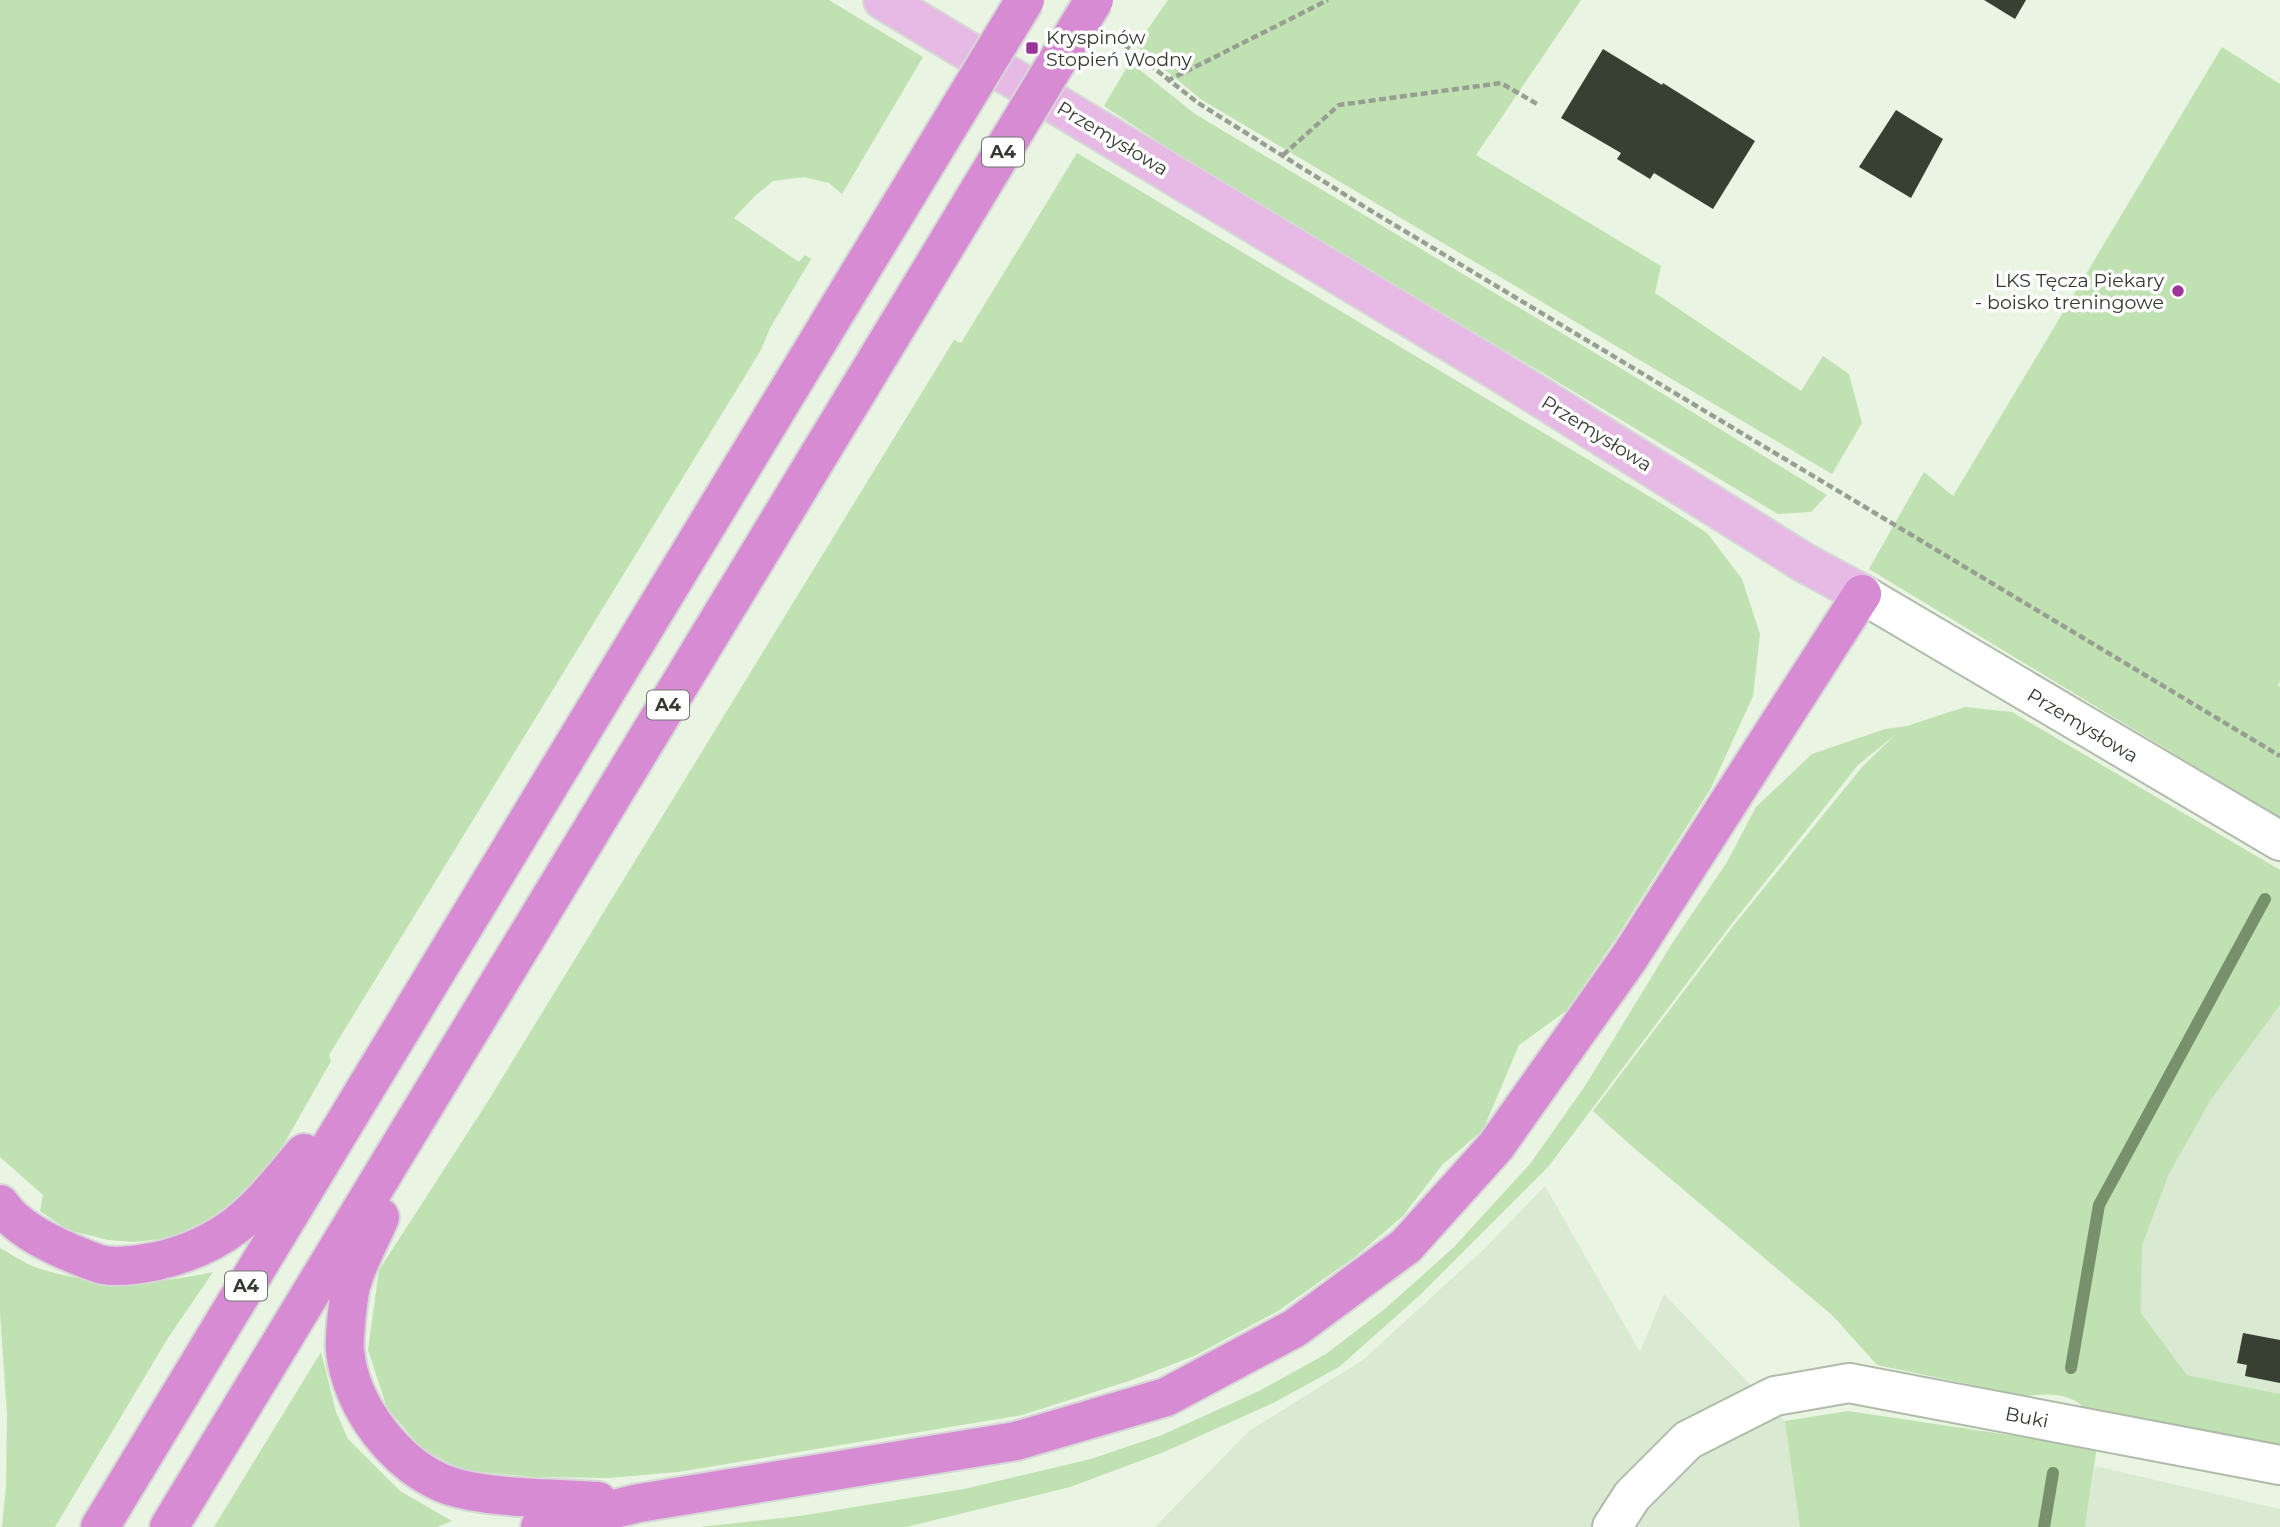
<svg xmlns="http://www.w3.org/2000/svg" width="2280" height="1527" font-family="Montserrat,sans-serif">
	<style>
		.built { fill: #d9e9d2 }
		.green { fill: #c0e1b1 }
		.lines { fill: none; stroke-linecap: round; stroke-linejoin: round }
		.stream { stroke: #78916d; stroke-width: 12 }
		.building { fill: #374033 }
		.minor-casing { stroke: #b0bbab; stroke-width: 42 }
		.major-casing { stroke: #d6d7d6; stroke-width: 42 }
		.highway-casing { stroke: #d6d7d6; stroke-width: 42 }
		.path { stroke: #979f93; stroke-width: 4.5; stroke-dasharray: 7 3.5; stroke-linecap: butt }
		.minor { stroke: #fff; stroke-width: 38 }
		.major { stroke: #e7b9e5; stroke-width: 38 }
		.highway { stroke: #d78bd3; stroke-width: 38 }
		.highway-bridge-casing { stroke: #d6d7d6; stroke-width: 42; stroke-linecap: butt }
		.highway-bridge { stroke: #d78bd3; stroke-width: 38 }
		.poi-dot { fill: #9b3599; stroke: #fff; stroke-width: 2.5 }
		.labels { text-anchor: middle; stroke-width: 7; stroke-linejoin: round; paint-order: stroke }
		.shield { fill: #fff; stroke: #717470; stroke-width: 2 }
		.shield-label { font-size: 18px; font-weight: bold; fill: #343932 }
		.poi-label { font-size: 19px; fill: #343932; stroke: #fff; text-anchor: start }
		.street-label { font-size: 19px; fill: #343932; stroke: #fff }
	</style>
	<rect width="100%" height="100%" fill="#e9f4e3"/>
	<g class="built">
		<path d="M2280,1005V1394L2187,1375L2141,1313L2142,1246L2168,1176L2210,1101Z"/>
		<path d="M1545,1186L1640,1352L1664,1294L1785,1421L1801,1527H1155L1249,1431L1363,1360L1482,1251Z"/>
		<path d="M2095,1466L2280,1509V1527H2085Z"/>
	</g>
	<g class="green">
		<path d="M0,0H829L923,57L842,194L829,183L804,177L773,181L755,196L734,218L799,262L805,255L811,259L770,328L761,350L329,1055L331,1061L267,1174L225,1214L185,1236L135,1242L108,1240L68,1230L40,1211L43,1195L0,1157Z"/>
		<path d="M1168,0H1581L1476,155L1661,266L1655,293L1801,391L1823,356L1849,374L1862,423L1832,474L1202,100L1136,46Z"/>
		<path d="M2222,47L2280,84V681L2278,685L2280,687V818L1869,569L1924,472L1953,496Z"/>
		<path d="M1130,62L1195,114L1637,378L1827,495L1811,512L1778,514L1177,154L1104,106Z"/>
		<path d="M1077,153L1662,504L1707,533L1742,579L1760,634L1753,696L1711,788L1615,940L1566,1011L1519,1045L1483,1130L1442,1165L1403,1216L1355,1257L1278,1311L1194,1356L1132,1380L1022,1415L678,1472L608,1478L534,1477L470,1471L456,1467L421,1448L387,1408L368,1350L379,1270L485,1106L954,340L961,343Z"/>
		<path d="M1965,707L2012,712L2280,870V1005L2210,1101L2168,1176L2142,1246L2141,1313L2187,1375L2280,1394V1452L2087,1410C2071,1393 2049,1393 2026,1396L1877,1365L1833,1316L1627,1142L1593,1111L1734,925L1862,767L1895,735L1858,765L1730,926L1548,1167L1420,1295L1339,1367L1273,1403L1164,1452L1070,1487L906,1527H700L800,1516L964,1489L1091,1459L1162,1435L1259,1391L1326,1354L1386,1308L1454,1247L1530,1164L1585,1086L1673,942L1727,862L1756,807L1812,754L1885,729L1907,726Z"/>
		<path d="M0,1248C14,1256 29,1266 44,1270C101,1287 156,1285 213,1272L168,1338L55,1527H2L6,1486L7,1415L0,1312Z"/>
		<path d="M321,1352L336,1412L348,1439L400,1491L452,1521L437,1527H214Z"/>
		<path d="M1848,1411L2043,1440L2097,1446L2085,1527H1800L1785,1421Z"/>
	</g>
	<g class="lines">
		<g class="stream">
			<path d="M2071,1368L2099,1205L2265,899"/>
			<path d="M2044,1527L2053,1473"/>
		</g>
	</g>
	<g class="building">
		<path d="M1984,0H2026L2015,19Z"/>
		<path d="M1603,49L1662,85L1663,83L1755,141L1713,209L1654,173L1650,179L1617,159L1621,153L1561,118Z"/>
		<path d="M1896,110L1943,139L1911,198L1859,167Z"/>
		<path d="M2243,1333L2280,1340V1383L2245,1376L2247,1365L2237,1363Z"/>
	</g>
	<g class="lines">
		<g class="minor-casing">
			<g id="minor">
				<path d="M1862,594L2280,841"/>
				<path d="M1612,1527L1632,1496L1688,1440L1775,1396L1849,1383L2280,1465"/>
			</g>
		</g>
		<g class="major-casing">
			<path id="major" d="M883,0L1500,372L1803,562L1862,594"/>
		</g>
		<g class="highway-casing">
			<g id="highway">
				<path d="M0,1204C16,1227 44,1241 69,1252C80,1256 93,1263 104,1265C120,1268 142,1264 157,1261C231,1244 258,1208 304,1153"/>
				<path d="M380,1217C371,1239 357,1263 351,1286C348,1300 344,1336 345,1350C350,1406 397,1468 450,1486C490,1499 556,1498 598,1501"/>
				<path d="M100,1527L860,272"/>
				<path d="M169,1527L911,303"/>
				<path d="M540,1527L639,1503L1016,1441L1166,1397L1295,1328L1406,1246L1496,1146L1629,958L1862,594"/>
			</g>
		</g>
		<g class="path">
			<path d="M1116,38L1198,103L1368,209L2280,756"/>
			<path d="M1167,81L1328,0"/>
			<path d="M1283,155L1339,105L1501,83L1537,104"/>
		</g>
		<use href="#minor" class="minor"/>
		<use href="#major" class="major"/>
		<use href="#highway" class="highway"/>
		<g class="highway-bridge-casing">
			<g id="highway-bridge">
				<path d="M860,272L1025,0"/>
				<path d="M911,303L1094,0"/>
			</g>
		</g>
		<use href="#highway-bridge" class="highway-bridge"/>
	</g>
	<g class="poi-dot">
		<rect x="1025" y="41" width="14" height="14" rx="3.5"/>
		<circle cx="2178" cy="291" r="7"/>
	</g>
	<g class="labels">
		<g class="shield">
			<rect x="982" y="137.5" width="42" height="29" rx="5"/>
			<rect x="647" y="690.5" width="42" height="29" rx="5"/>
			<rect x="225" y="1271.5" width="42" height="29" rx="5"/>
		</g>
		<g class="shield-label">
			<text x="1003" y="158">A4</text>
			<text x="668" y="711">A4</text>
			<text x="246" y="1292">A4</text>
		</g>
		<g class="poi-label">
			<text x="1046" y="44">Kryspinów<tspan x="1046" dy="22">Stopień Wodny</tspan></text>
			<text x="2164" y="287" text-anchor="end">LKS Tęcza Piekary<tspan x="2164" dy="22">- boisko treningowe</tspan></text>
		</g>
		<g class="street-label">
			<text transform="translate(1113 138) rotate(31)" y="7">Przemysłowa</text>
			<text transform="translate(1597 433) rotate(32)" y="7">Przemysłowa</text>
			<text transform="translate(2083 725) rotate(31)" y="7">Przemysłowa</text>
			<text transform="translate(2027 1417) rotate(11)" y="7">Buki</text>
		</g>
	</g>
</svg>
